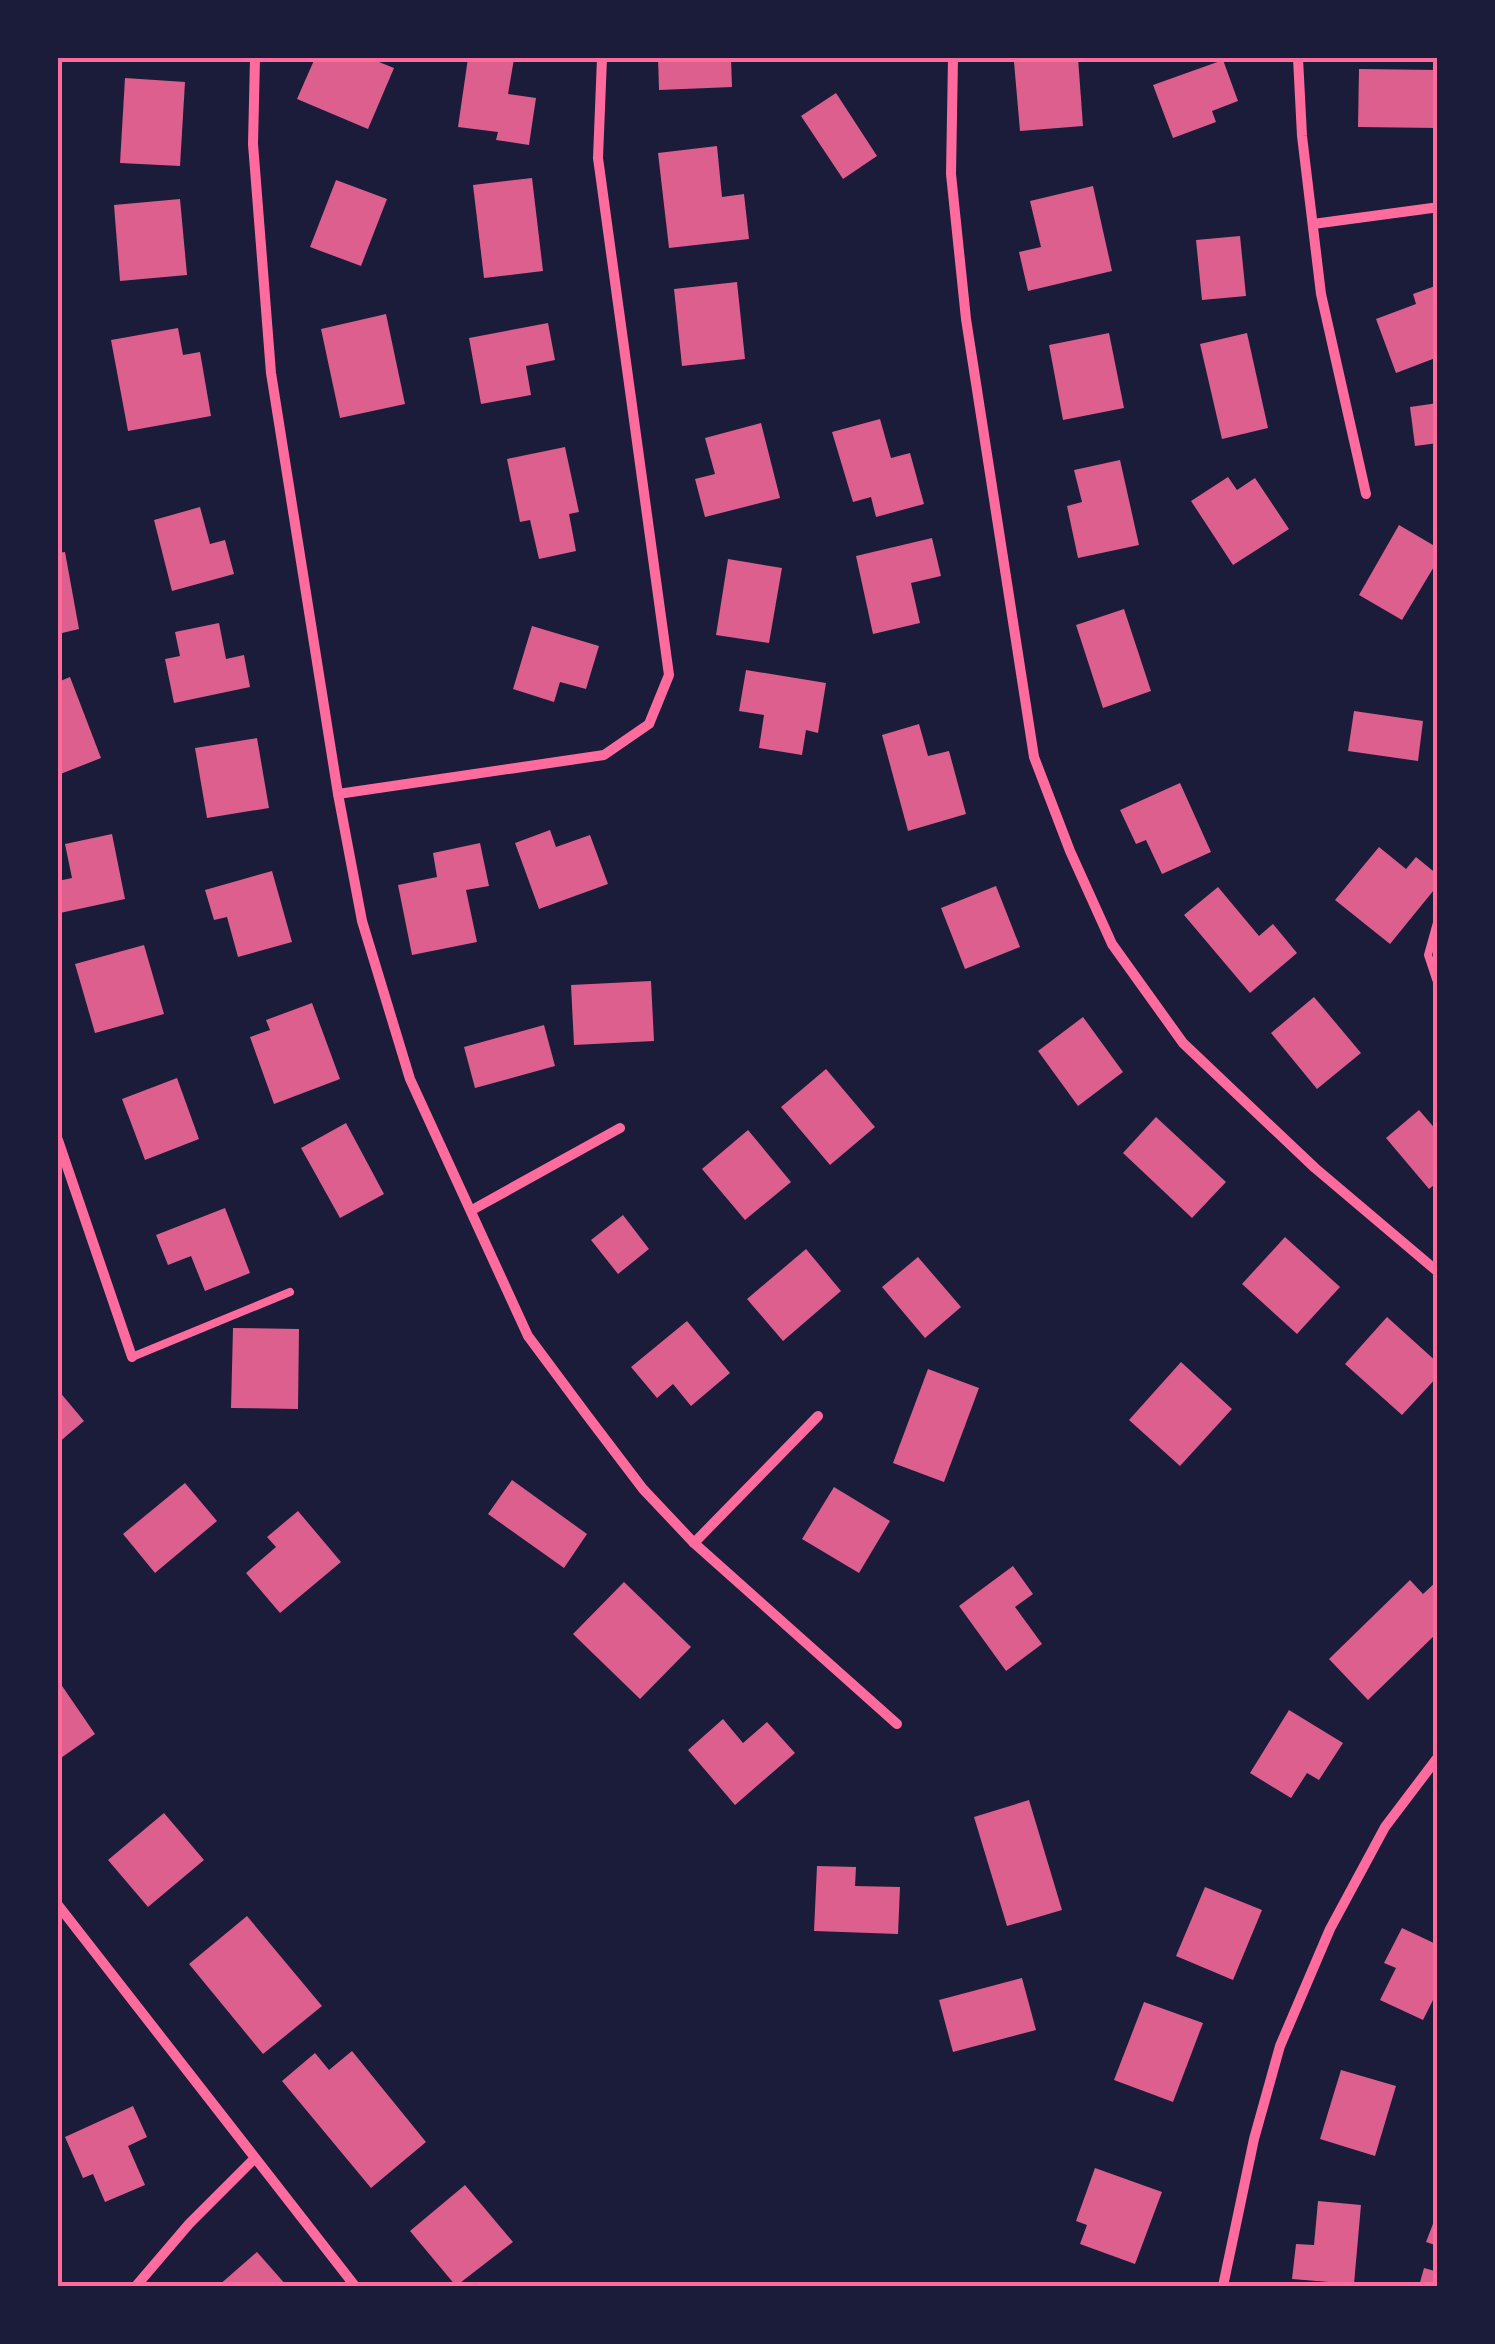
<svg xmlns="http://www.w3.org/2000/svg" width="1495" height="2344" font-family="Mulish,sans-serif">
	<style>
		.building { fill: #dd5f8e }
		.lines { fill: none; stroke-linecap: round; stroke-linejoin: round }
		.service { stroke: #ff6b9d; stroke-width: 8 }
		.minor { stroke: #ff6b9d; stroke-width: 10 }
		.neatline { fill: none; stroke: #ff6b9d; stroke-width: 4 }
	</style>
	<rect width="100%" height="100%" fill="#1b1b3a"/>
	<g class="building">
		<path d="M315,58H369L394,68L368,129L297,99Z"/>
		<path d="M468,58L514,59L508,94L536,98L529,145L496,140L498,132L458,127Z"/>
		<path d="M658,58H731L732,87L659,90Z"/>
		<path d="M1078,58L1083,126L1020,131L1014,62Z"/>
		<path d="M1223,60L1238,101L1212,111L1216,122L1173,138L1153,85Z"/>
		<path d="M1359,69L1438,70V128L1358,127Z"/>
		<path d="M125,78L185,82L180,166L120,163Z"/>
		<path d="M836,93L877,156L843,179L801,116Z"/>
		<path d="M717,146L722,197L744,194L749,239L669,248L658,153Z"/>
		<path d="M532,178L543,271L484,278L473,185Z"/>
		<path d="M336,180L387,199L361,266L310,247Z"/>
		<path d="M1093,186L1112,271L1028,291L1019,252L1041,247L1030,201Z"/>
		<path d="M180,199L187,275L120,281L114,205Z"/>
		<path d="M1240,236L1246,296L1202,300L1196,240Z"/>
		<path d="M737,282L745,359L682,366L674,289Z"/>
		<path d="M1438,285V357L1396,373L1376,319L1416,304L1413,294Z"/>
		<path d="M386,314L405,404L340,418L321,329Z"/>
		<path d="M548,323L555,360L526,366L531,395L481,404L469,338Z"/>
		<path d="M178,328L183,355L200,352L211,416L128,431L111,340Z"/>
		<path d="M1109,333L1124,408L1063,420L1049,345Z"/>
		<path d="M1247,333L1268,428L1222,439L1200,344Z"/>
		<path d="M1438,403V443L1415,446L1410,407Z"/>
		<path d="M880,419L891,458L910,453L924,504L876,517L871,497L853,502L832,432Z"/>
		<path d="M761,423L780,498L705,517L695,479L715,474L705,438Z"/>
		<path d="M565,447L579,512L569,514L576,551L539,559L530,520L520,522L507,459Z"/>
		<path d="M1120,460L1139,545L1078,558L1067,506L1082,502L1074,470Z"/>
		<path d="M1228,477L1237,490L1255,478L1289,529L1233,565L1191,501Z"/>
		<path d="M200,507L210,544L225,540L234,574L172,591L154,520Z"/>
		<path d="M1399,525L1438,548V560L1402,620L1359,595Z"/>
		<path d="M932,538L941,576L911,583L920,623L873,634L856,556Z"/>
		<path d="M65,552L79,629L58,634V553Z"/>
		<path d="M728,559L782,568L769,643L716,635Z"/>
		<path d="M1124,609L1151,691L1103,708L1076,625Z"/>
		<path d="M219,623L226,659L244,655L250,687L174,703L165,659L180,656L175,632Z"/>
		<path d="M532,626L599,646L586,689L560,682L554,702L513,689Z"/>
		<path d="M746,670L826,683L818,733L806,730L802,755L759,748L764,715L739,711Z"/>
		<path d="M70,677L101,758L58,775V682Z"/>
		<path d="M1354,711L1423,721L1418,761L1348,751Z"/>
		<path d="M919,724L928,756L949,751L966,814L908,831L882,735Z"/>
		<path d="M257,738L269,808L207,818L195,748Z"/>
		<path d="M1180,783L1211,852L1162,874L1146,840L1136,844L1120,810Z"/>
		<path d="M550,830L556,847L590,835L608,884L539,909L515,843Z"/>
		<path d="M112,834L125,899L60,913L58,881L72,878L65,844Z"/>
		<path d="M480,843L489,886L466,890L477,942L412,955L398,885L437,877L433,853Z"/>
		<path d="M1379,847L1406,869L1416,857L1438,875V885L1390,944L1335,900Z"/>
		<path d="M272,871L292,942L238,957L227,917L214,920L205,890Z"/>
		<path d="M996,886L1020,947L965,969L941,908Z"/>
		<path d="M1218,887L1259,936L1273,924L1297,953L1250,993L1184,915Z"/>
		<path d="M144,945L164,1014L95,1033L75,964Z"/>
		<path d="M651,981L654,1041L574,1045L571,985Z"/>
		<path d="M1314,997L1361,1053L1317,1089L1271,1033Z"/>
		<path d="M312,1003L340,1079L274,1104L250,1037L270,1030L266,1020Z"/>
		<path d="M1083,1017L1123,1072L1078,1106L1038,1051Z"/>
		<path d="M544,1025L555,1066L475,1088L464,1047Z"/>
		<path d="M826,1069L875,1127L830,1165L781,1107Z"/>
		<path d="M177,1078L199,1139L145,1160L122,1099Z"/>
		<path d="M1419,1110L1438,1132V1182L1429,1189L1386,1138Z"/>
		<path d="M1156,1117L1226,1182L1192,1218L1123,1153Z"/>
		<path d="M346,1123L384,1194L340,1218L301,1148Z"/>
		<path d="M748,1130L791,1182L745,1220L702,1169Z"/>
		<path d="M225,1208L250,1273L205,1291L191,1256L168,1265L156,1235Z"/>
		<path d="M623,1215L649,1249L618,1274L591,1240Z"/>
		<path d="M1285,1237L1340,1287L1297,1334L1242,1284Z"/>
		<path d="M806,1249L841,1291L783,1341L747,1299Z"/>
		<path d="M918,1257L961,1307L925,1338L882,1287Z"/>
		<path d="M1387,1317L1438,1363V1376L1402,1415L1345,1364Z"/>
		<path d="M687,1321L730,1373L691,1406L673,1384L657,1398L631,1367Z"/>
		<path d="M233,1328L299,1329L298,1409L231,1408Z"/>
		<path d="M1181,1362L1232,1409L1180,1466L1129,1420Z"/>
		<path d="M928,1369L979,1388L944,1482L893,1463Z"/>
		<path d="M58,1390L84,1421L58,1443Z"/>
		<path d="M512,1480L587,1534L564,1568L488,1514Z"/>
		<path d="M185,1483L217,1521L155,1573L123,1534Z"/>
		<path d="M834,1487L890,1521L859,1573L802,1539Z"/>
		<path d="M298,1511L341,1562L280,1613L246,1573L276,1547L267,1537Z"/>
		<path d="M1013,1566L1033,1594L1015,1607L1042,1644L1006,1671L959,1606Z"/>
		<path d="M1410,1580L1423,1594L1438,1580V1632L1368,1700L1329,1659Z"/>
		<path d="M624,1582L691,1647L640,1699L573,1634Z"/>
		<path d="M58,1680L95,1734L58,1760Z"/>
		<path d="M1289,1710L1343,1743L1319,1780L1307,1773L1291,1798L1250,1773Z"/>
		<path d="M723,1719L743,1743L767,1722L795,1753L735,1805L688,1750Z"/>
		<path d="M1029,1800L1062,1910L1007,1926L974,1817Z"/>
		<path d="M164,1813L204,1860L148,1907L108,1860Z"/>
		<path d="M817,1866L856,1867L855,1886L900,1887L898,1934L814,1931Z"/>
		<path d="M1205,1887L1262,1910L1233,1980L1176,1956Z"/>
		<path d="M247,1916L322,2006L263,2054L189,1964Z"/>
		<path d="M1402,1928L1438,1945V1990L1423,2020L1380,2000L1396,1968L1384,1963Z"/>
		<path d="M1022,1978L1036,2030L953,2052L939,2000Z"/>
		<path d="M1144,2002L1203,2023L1173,2102L1114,2080Z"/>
		<path d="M352,2051L426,2142L371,2188L282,2081L315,2053L329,2070Z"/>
		<path d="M1341,2070L1396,2086L1375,2156L1320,2139Z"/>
		<path d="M133,2106L147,2137L128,2146L145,2185L105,2202L93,2174L83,2178L65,2137Z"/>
		<path d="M1095,2168L1162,2192L1135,2264L1080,2244L1087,2225L1076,2221Z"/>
		<path d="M465,2185L513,2242L456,2286L410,2231Z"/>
		<path d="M1318,2201L1361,2205L1354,2284L1292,2279L1296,2244L1314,2245Z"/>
		<path d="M1438,2211V2246L1426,2242Z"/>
		<path d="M257,2252L287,2286H218Z"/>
		<path d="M1424,2268L1438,2272V2286H1419Z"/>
	</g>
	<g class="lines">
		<g class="service">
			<path d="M1438,919L1428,955L1438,985"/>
			<path d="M132,1357L290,1292"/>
		</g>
		<g class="minor">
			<path d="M255,58L253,144L271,373L338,794L362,921L410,1079L528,1336L586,1414L643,1489L694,1543L897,1724"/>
			<path d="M953,58L951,174L966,319L1034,757L1070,851L1112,944L1183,1043L1315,1168L1438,1272"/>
			<path d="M1298,58L1302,136L1321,294L1366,494"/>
			<path d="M1313,224L1432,208"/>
			<path d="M338,794L604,755L649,724L669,675L598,158L602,58"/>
			<path d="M58,1140L132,1357"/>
			<path d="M472,1210L620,1128"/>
			<path d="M694,1543L818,1416"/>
			<path d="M58,1905L355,2286"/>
			<path d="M136,2286L189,2224L254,2159"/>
			<path d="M1223,2286L1254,2139L1280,2046L1330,1929L1385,1827L1438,1757"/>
		</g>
	</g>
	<rect width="1495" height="2344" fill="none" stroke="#1b1b3a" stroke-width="120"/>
	<rect x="60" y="60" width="1375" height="2224" class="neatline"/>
</svg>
